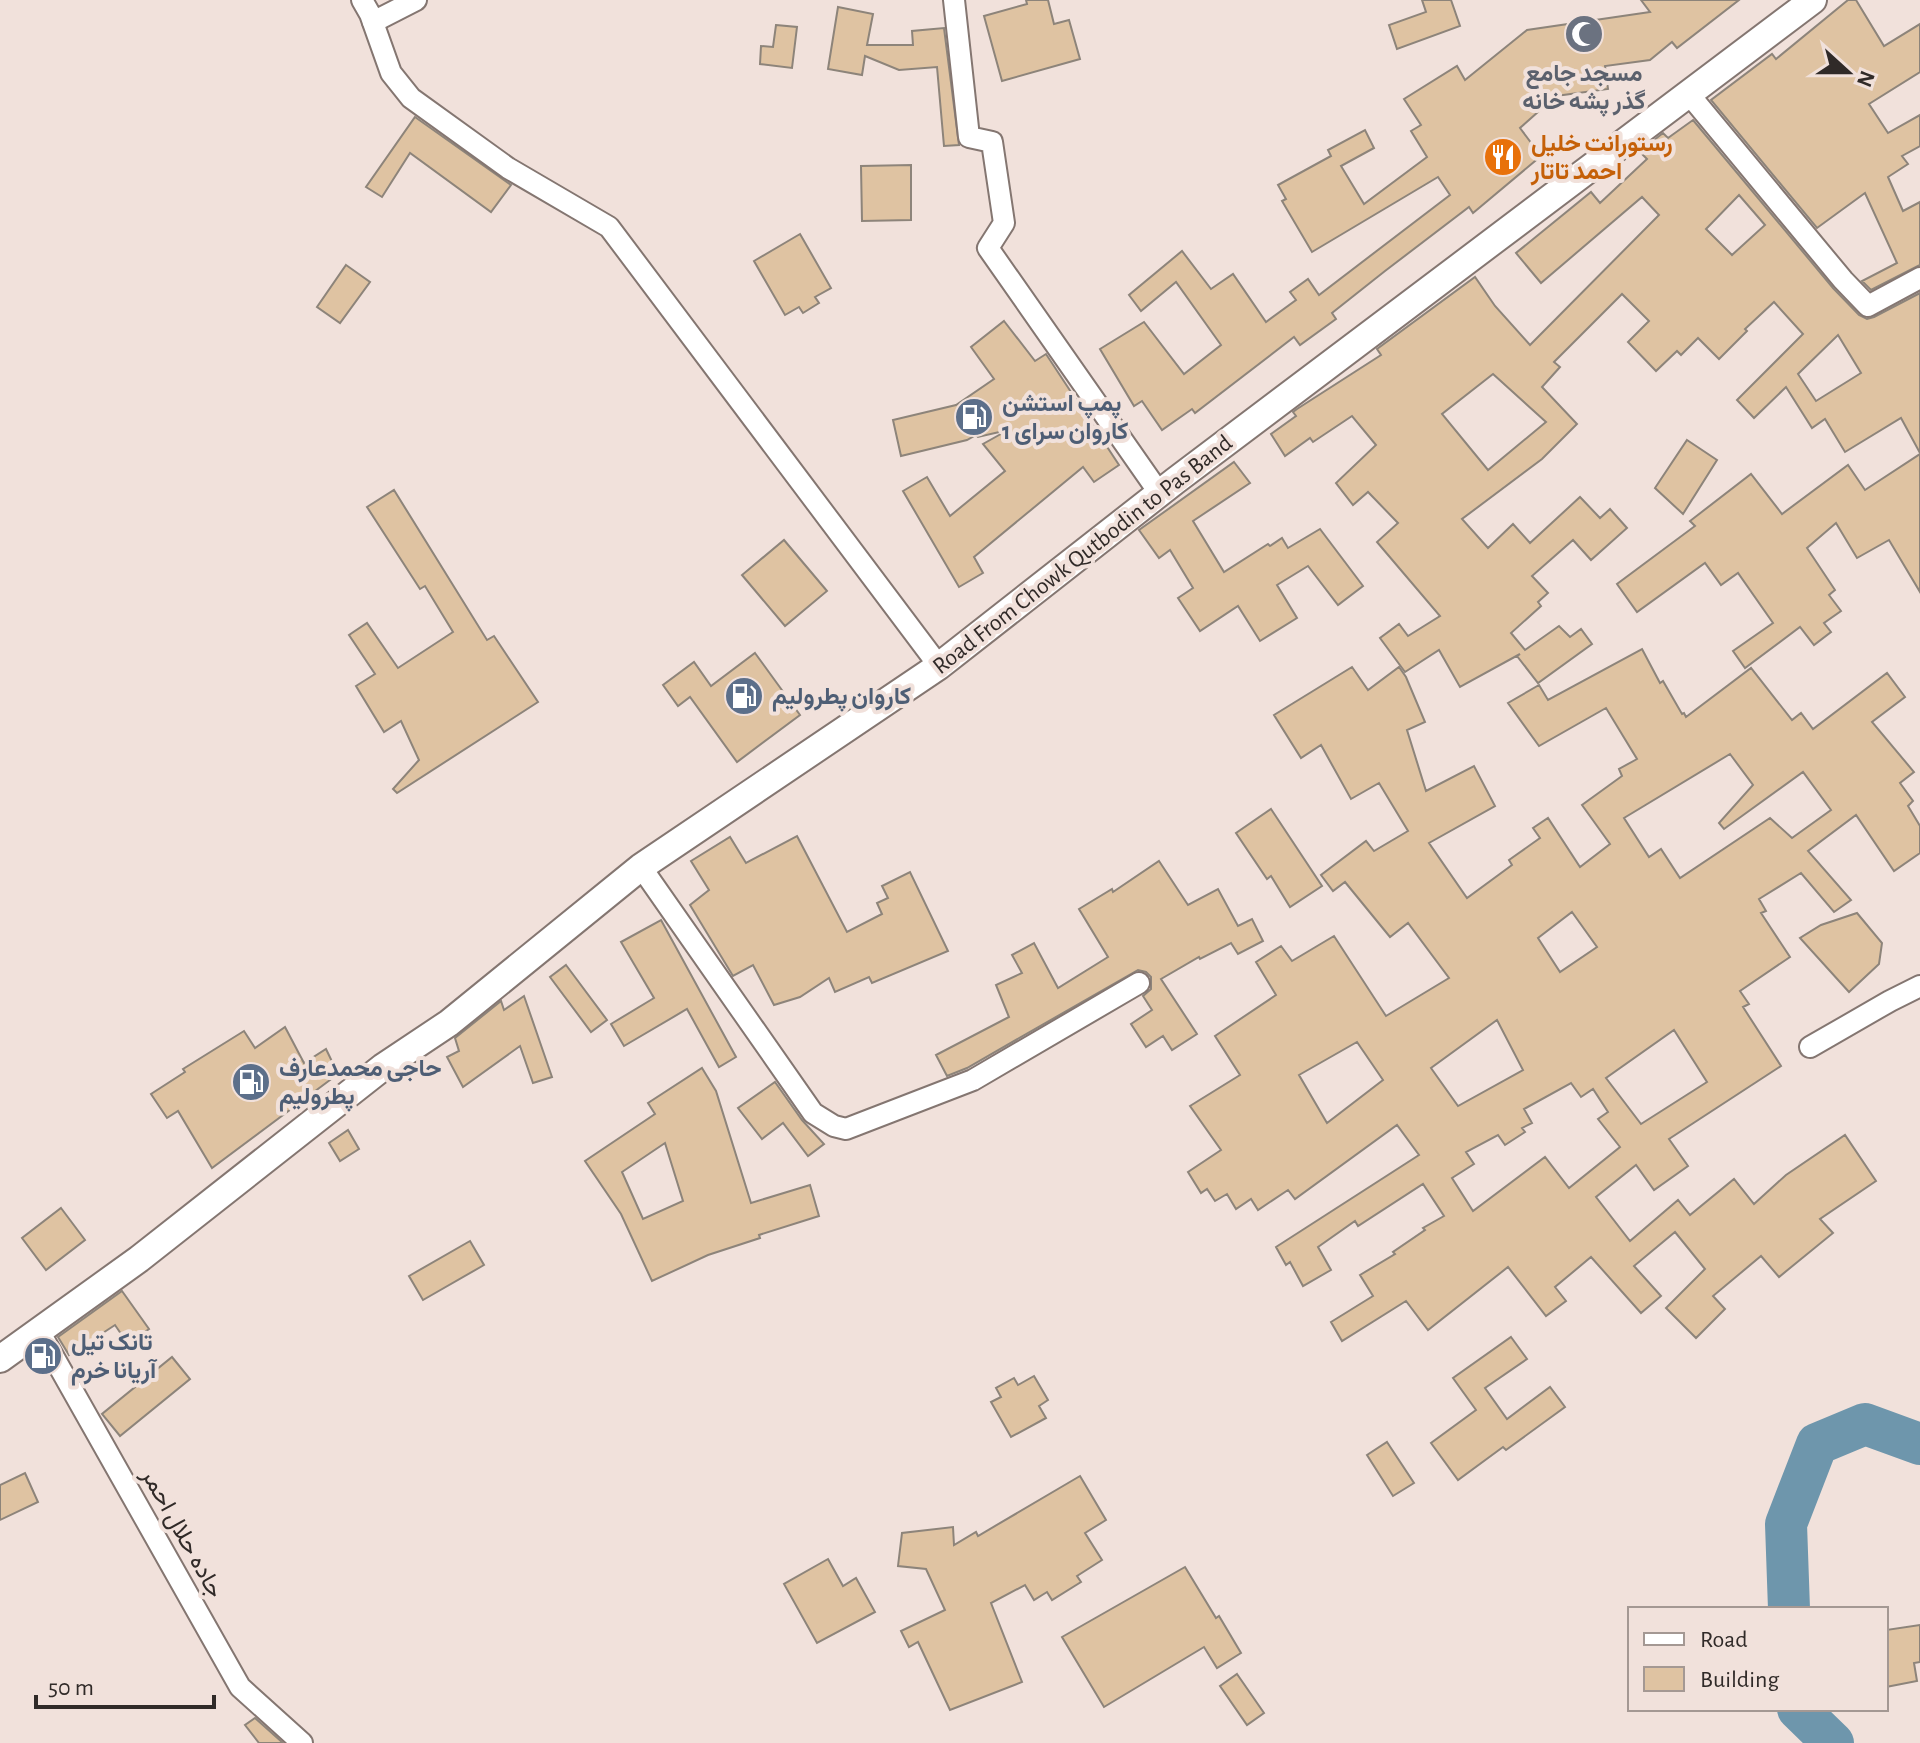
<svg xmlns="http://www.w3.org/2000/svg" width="1920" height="1743" font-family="'Alegreya Sans',Vazirmatn,sans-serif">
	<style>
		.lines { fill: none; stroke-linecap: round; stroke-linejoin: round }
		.river { stroke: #6e96ac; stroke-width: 42 }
		.building { fill: #dfc3a2; stroke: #8d847a; stroke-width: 2; fill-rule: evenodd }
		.minor-casing { stroke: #847671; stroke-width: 24 }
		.secondary-casing { stroke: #847671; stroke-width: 30 }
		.minor { stroke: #fff; stroke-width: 20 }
		.secondary { stroke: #fff; stroke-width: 26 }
		.labels { text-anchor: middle; stroke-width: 8; stroke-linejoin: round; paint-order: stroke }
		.worship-label { font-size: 24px; font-weight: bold; fill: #5b616d; stroke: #f1e1db }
		.food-label { font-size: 24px; font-weight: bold; fill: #c56008; stroke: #f1e1db; text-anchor: start }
		.service-label { font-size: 24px; font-weight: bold; fill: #4e5e75; stroke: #f1e1db; text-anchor: start }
		.street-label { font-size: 24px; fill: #302a28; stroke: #f1e1db }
	</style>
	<rect width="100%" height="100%" fill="#f1e1db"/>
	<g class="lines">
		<g class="river">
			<path d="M1789,1609L1786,1524L1817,1444L1865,1424L1920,1444"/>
			<path d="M1798,1709L1833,1743"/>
		</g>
	</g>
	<g class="building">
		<path d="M1026,0H1048L1054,24L1069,20L1080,59L1002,81L984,16L1027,4Z"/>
		<path d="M1422,0H1451L1460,26L1397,49L1389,25L1426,12Z"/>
		<path d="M1641,0H1739L1677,48L1672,42L1650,60L1605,66L1608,89L1556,96L1520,128L1541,156L1473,213L1469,207L1385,271L1332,313L1336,319L1300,345L1294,337L1195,413L1192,409L1162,430L1142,401L1134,406L1100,349L1144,322L1184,374L1221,345L1176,282L1141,311L1129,295L1182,251L1211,289L1233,274L1266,322L1296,300L1290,292L1308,279L1319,295L1450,195L1438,177L1312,252L1282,201L1286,199L1278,185L1331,156L1328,150L1365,130L1374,148L1341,166L1364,204L1427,157L1411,131L1421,125L1404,99L1457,66L1465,80L1527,30L1650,12Z"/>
		<path d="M1848,0H1856L1884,46L1920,24V72L1869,104L1888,133L1920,115V146L1902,156L1908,164L1888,177L1903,211L1920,202V265L1871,290L1862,281L1897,263L1865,193L1817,228L1711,100L1772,54L1776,59Z"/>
		<path d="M838,7L873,14L867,45H913L912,31L944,28L959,145L944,146L937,67L899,70L865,56L862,75L828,69Z"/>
		<path d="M776,25L797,27L792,68L760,64L761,46L773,47Z"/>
		<path d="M415,117L511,185L491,212L410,153L382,197L366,187Z"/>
		<path d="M1693,120L1833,288L1859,315L1867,319L1874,317L1920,293V453L1901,418L1845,452L1825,419L1812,428L1786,387L1754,418L1737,400L1803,334L1774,302L1745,329L1747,331L1719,359L1698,338L1681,355L1677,351L1656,371L1628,342L1649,321L1622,294L1554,362L1560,367L1542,387L1577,424L1542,459L1462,519L1488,548L1513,524L1530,543L1580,497L1600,518L1610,509L1627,528L1591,560L1573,540L1532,576L1548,593L1538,602L1541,606L1511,633L1525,650L1559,626L1570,637L1581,629L1592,644L1538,683L1517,656L1520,654L1460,687L1439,650L1405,672L1380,638L1399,624L1408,636L1440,616L1377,542L1398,523L1368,492L1353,505L1336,483L1376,445L1352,416L1313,442L1310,438L1285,456L1271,434L1296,416L1293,412L1297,409L1381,355L1377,349L1475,277L1495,306L1530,345L1659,215L1642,197L1541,283L1516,253L1591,192L1600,203L1647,159L1640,152L1644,148L1663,133L1668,138ZM1739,195L1765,225L1732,255L1706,229ZM1838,335L1861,373L1816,401L1798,374ZM1493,374L1546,422L1488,470L1442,414Z"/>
		<path d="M911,165V220L862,221L861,166Z"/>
		<path d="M800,234L831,288L815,297L819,303L803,313L799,307L785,315L754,261Z"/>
		<path d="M346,265L370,282L340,323L317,307Z"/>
		<path d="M1004,321L1035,361L1046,354L1119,465L1094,482L1083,467L974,557L983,573L959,587L903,491L927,477L950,516L1005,471L983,444L1008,430L978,437L976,435L967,440L901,456L893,420L956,405L994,379L971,347Z"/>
		<path d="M1687,440L1717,460L1683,514L1655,488Z"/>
		<path d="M1920,454V592L1889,540L1857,558L1836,523L1807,548L1835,590L1829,595L1841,611L1824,623L1831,632L1814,645L1800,627L1745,668L1733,651L1773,623L1738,573L1721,585L1705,563L1637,612L1617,584L1695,526L1690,521L1751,474L1782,514L1848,465L1865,490Z"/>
		<path d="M1234,462L1250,483L1193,521L1224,572L1268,544L1270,546L1282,538L1288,548L1320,529L1363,586L1338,605L1308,566L1277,585L1297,618L1260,641L1238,606L1200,631L1178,598L1193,588L1170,550L1159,558L1139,530Z"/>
		<path d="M394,490L487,640L494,636L538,702L397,793L393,789L419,760L401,721L384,732L356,686L375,674L349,635L367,623L398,668L453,632L425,586L420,589L367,507Z"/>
		<path d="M784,540L827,591L785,626L742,575Z"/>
		<path d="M1642,649L1660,683L1663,681L1682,714L1684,713L1686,717L1751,668L1792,720L1801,713L1813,729L1887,673L1905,697L1872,722L1914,772L1900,783L1913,801L1908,806L1920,826V853L1894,871L1856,815L1808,851L1851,900L1834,912L1801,873L1759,899L1766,911L1761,913L1790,957L1740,991L1749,1004L1743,1007L1781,1066L1669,1139L1688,1166L1654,1190L1636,1165L1596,1197L1630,1241L1678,1200L1690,1215L1734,1179L1754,1204L1786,1175L1845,1135L1876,1181L1820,1219L1833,1233L1779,1277L1761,1256L1713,1296L1725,1309L1696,1338L1666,1308L1705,1269L1675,1232L1634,1266L1661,1296L1641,1313L1591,1257L1555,1287L1566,1301L1546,1316L1508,1267L1428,1330L1406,1301L1342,1341L1331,1322L1373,1296L1360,1275L1395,1254L1393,1252L1425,1230L1423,1228L1444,1216L1423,1184L1358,1226L1355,1221L1318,1247L1331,1270L1303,1286L1290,1262L1286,1265L1276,1247L1419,1155L1397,1125L1295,1199L1288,1190L1258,1210L1251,1199L1236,1209L1227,1194L1215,1201L1207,1189L1201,1193L1188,1172L1221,1150L1190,1106L1240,1075L1215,1036L1276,995L1256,962L1281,946L1292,961L1334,936L1386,1016L1449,978L1408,923L1390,937L1345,882L1333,891L1321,875L1366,841L1374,851L1408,831L1379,783L1351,799L1321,745L1301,758L1274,715L1352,667L1368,690L1399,667L1406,677L1425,722L1407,730L1426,791L1474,766L1495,806L1429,843L1467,898L1512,865L1509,860L1540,838L1533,828L1548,818L1580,867L1610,844L1582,805L1622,776L1619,769L1637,759L1606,708L1539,746L1508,703L1539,685L1548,700ZM1730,754L1753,785L1719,823L1724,829L1803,772L1831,810L1792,838L1770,818L1680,878L1661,849L1649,857L1624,818ZM1572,912L1597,947L1560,972L1538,938ZM1497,1020L1523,1070L1458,1106L1431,1068ZM1674,1030L1707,1082L1641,1124L1606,1078ZM1357,1042L1383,1080L1327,1123L1299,1075ZM1571,1083L1581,1097L1593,1089L1608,1112L1598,1119L1620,1147L1569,1188L1545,1157L1473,1211L1452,1178L1474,1164L1466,1152L1498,1135L1505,1145L1525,1132L1522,1128L1532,1123L1524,1109Z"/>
		<path d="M755,653L800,715L737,762L690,697L678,706L663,685L694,662L711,686Z"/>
		<path d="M1271,809L1322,886L1290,907L1271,876L1267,879L1236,833Z"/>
		<path d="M797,836L847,932L882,914L877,903L888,898L882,886L910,872L948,951L872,983L869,977L835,992L829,978L800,997L774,1005L753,965L733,976L690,905L709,890L691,861L730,837L746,863Z"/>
		<path d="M1159,861L1188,905L1218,889L1238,926L1252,919L1263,941L1238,954L1231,943L1200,959L1199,957L1161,979L1197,1034L1172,1050L1163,1036L1146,1047L1131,1024L1152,1010L1143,996L1151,989V977L1146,972L1138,970L967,1068L947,1076L936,1055L1009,1017L996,985L1022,973L1012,955L1034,943L1058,988L1108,957L1079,909L1112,889L1113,892Z"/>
		<path d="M1857,913L1882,943L1879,964L1849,992L1800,938L1821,925Z"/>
		<path d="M661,920L736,1057L719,1067L687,1009L624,1046L611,1024L654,998L621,942Z"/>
		<path d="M566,965L607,1020L591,1032L550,977Z"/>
		<path d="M524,996L552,1077L533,1083L520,1046L463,1087L447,1057L459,1051L455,1038L501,1001L504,1010Z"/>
		<path d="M285,1027L304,1063L326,1049L338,1074L212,1168L178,1111L167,1118L151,1094L185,1072L183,1069L244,1031L255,1048Z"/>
		<path d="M702,1068L716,1091L751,1203L810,1185L819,1216L759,1235L760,1238L708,1255L652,1281L621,1214L585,1161L655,1114L648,1103ZM665,1143L683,1201L643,1219L622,1172Z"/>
		<path d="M775,1082L802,1120L824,1144L808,1156L783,1123L762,1139L738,1108Z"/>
		<path d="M348,1130L359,1149L340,1161L329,1143Z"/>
		<path d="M61,1208L85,1240L46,1270L22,1238Z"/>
		<path d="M470,1241L484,1265L423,1300L409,1276Z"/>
		<path d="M122,1291L149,1329L128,1344L115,1325L69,1355L58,1337Z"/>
		<path d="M1511,1337L1527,1359L1485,1388L1507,1419L1550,1387L1565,1407L1506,1450L1503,1447L1458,1480L1431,1443L1476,1410L1453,1378Z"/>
		<path d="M172,1357L190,1379L120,1436L102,1414Z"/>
		<path d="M1034,1376L1048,1400L1039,1406L1046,1418L1011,1437L991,1402L1001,1397L996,1388L1014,1378L1018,1385Z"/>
		<path d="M1387,1442L1414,1483L1393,1496L1367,1455Z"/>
		<path d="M25,1473L38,1502L0,1520V1485Z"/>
		<path d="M1080,1476L1106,1520L1085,1533L1102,1560L1077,1576L1081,1582L1052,1600L1047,1592L1034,1600L1025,1585L991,1603L1022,1682L950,1710L918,1642L909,1647L901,1631L945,1610L926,1569L898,1566L902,1533L953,1527L954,1545L976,1532L978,1536Z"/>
		<path d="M828,1559L843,1586L856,1578L875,1612L817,1643L784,1584Z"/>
		<path d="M1185,1567L1216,1618L1219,1616L1241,1653L1217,1668L1204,1647L1104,1707L1062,1637Z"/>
		<path d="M1920,1625V1662L1914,1663L1917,1681L1886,1687V1630Z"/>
		<path d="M1237,1674L1264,1713L1247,1725L1220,1686Z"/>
		<path d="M255,1718L283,1743H259L245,1725Z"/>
	</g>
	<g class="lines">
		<g class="minor-casing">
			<g id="minor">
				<path d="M362,0L370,14L391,73L411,98L508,168L609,227L939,666"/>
				<path d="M954,0L969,137L992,142L1004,223L988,248L1160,494"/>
				<path d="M373,22L416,0"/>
				<path d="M1688,93L1843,280L1868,306L1920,278"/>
				<path d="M641,867L813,1113L834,1126L846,1129L973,1080L1139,983"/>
				<path d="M1810,1047L1890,1001L1920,986"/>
				<path d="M39,1331L240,1687L302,1743"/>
			</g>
		</g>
		<g class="secondary-casing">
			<path id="secondary" d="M0,1359L139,1259L383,1067L449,1023L641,867L939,666L1175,481L1813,0"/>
		</g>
		<use href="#minor" class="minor"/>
		<use href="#secondary" class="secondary"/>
	</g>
	<defs>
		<g id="mosque-disc" transform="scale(2)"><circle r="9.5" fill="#6b7280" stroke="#f1e1db"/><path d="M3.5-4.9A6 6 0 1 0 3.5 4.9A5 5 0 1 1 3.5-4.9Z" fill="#fff"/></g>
		<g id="restaurant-disc" transform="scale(2)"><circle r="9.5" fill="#e8710a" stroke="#f1e1db"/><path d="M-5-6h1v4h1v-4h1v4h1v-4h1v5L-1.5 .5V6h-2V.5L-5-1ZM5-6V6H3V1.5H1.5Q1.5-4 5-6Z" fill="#fff"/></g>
		<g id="fuel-disc" transform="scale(2)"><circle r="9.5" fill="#5c6f8a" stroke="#f1e1db"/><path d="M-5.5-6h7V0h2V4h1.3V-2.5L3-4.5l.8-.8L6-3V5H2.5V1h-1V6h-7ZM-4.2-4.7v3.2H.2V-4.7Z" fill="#fff"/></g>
	</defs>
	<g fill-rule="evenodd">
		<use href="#mosque-disc" x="1584" y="34"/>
		<use href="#restaurant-disc" x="1503" y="157"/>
		<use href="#fuel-disc" x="974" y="417"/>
		<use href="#fuel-disc" x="744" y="696"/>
		<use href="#fuel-disc" x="251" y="1082"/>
		<use href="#fuel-disc" x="43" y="1356"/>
	</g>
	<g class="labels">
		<g class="worship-label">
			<text x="1584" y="81">مسجد جامع<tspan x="1584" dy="28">گذر پشه خانه</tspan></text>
		</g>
		<g class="food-label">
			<text x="1531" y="151">رستورانت خلیل<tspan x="1531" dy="28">احمد تاتار</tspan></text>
		</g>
		<g class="service-label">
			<text x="1002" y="411">پمپ استشن<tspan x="1002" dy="28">کاروان سرای 1</tspan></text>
			<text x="772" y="704">کاروان پطرولیم</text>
			<text x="279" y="1076">حاجی محمدعارف<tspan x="279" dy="28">پطرولیم</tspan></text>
			<text x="71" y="1350">تانک تیل<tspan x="71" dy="28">آریانا خرم</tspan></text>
		</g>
		<g class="street-label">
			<text transform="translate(1082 554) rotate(-38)" y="8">Road From Chowk Qutbodin to Pas Band</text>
			<text transform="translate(183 1533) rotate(61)" y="8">جاده حلال احمر</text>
		</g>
	</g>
	<rect x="1628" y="1607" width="260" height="104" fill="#f1e1db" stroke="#a49893" stroke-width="2"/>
	<rect x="1644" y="1633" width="40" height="12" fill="#ffffff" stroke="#a49893" stroke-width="2"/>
	<text x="1700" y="1647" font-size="24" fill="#302a28">Road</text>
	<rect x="1644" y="1667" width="40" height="24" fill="#dfc3a2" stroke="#a49893" stroke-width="2"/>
	<text x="1700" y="1687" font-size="24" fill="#302a28">Building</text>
	<g transform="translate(1848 72) rotate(111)" stroke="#f1e1db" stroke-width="6" paint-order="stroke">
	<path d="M0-6L14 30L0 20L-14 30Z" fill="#302a28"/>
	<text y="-12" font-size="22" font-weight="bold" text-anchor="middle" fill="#302a28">N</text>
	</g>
	<path d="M36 1695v12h178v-12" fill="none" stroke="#302a28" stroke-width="4"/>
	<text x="48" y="1695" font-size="24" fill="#302a28" stroke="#f1e1db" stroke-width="6" paint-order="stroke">50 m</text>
</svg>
